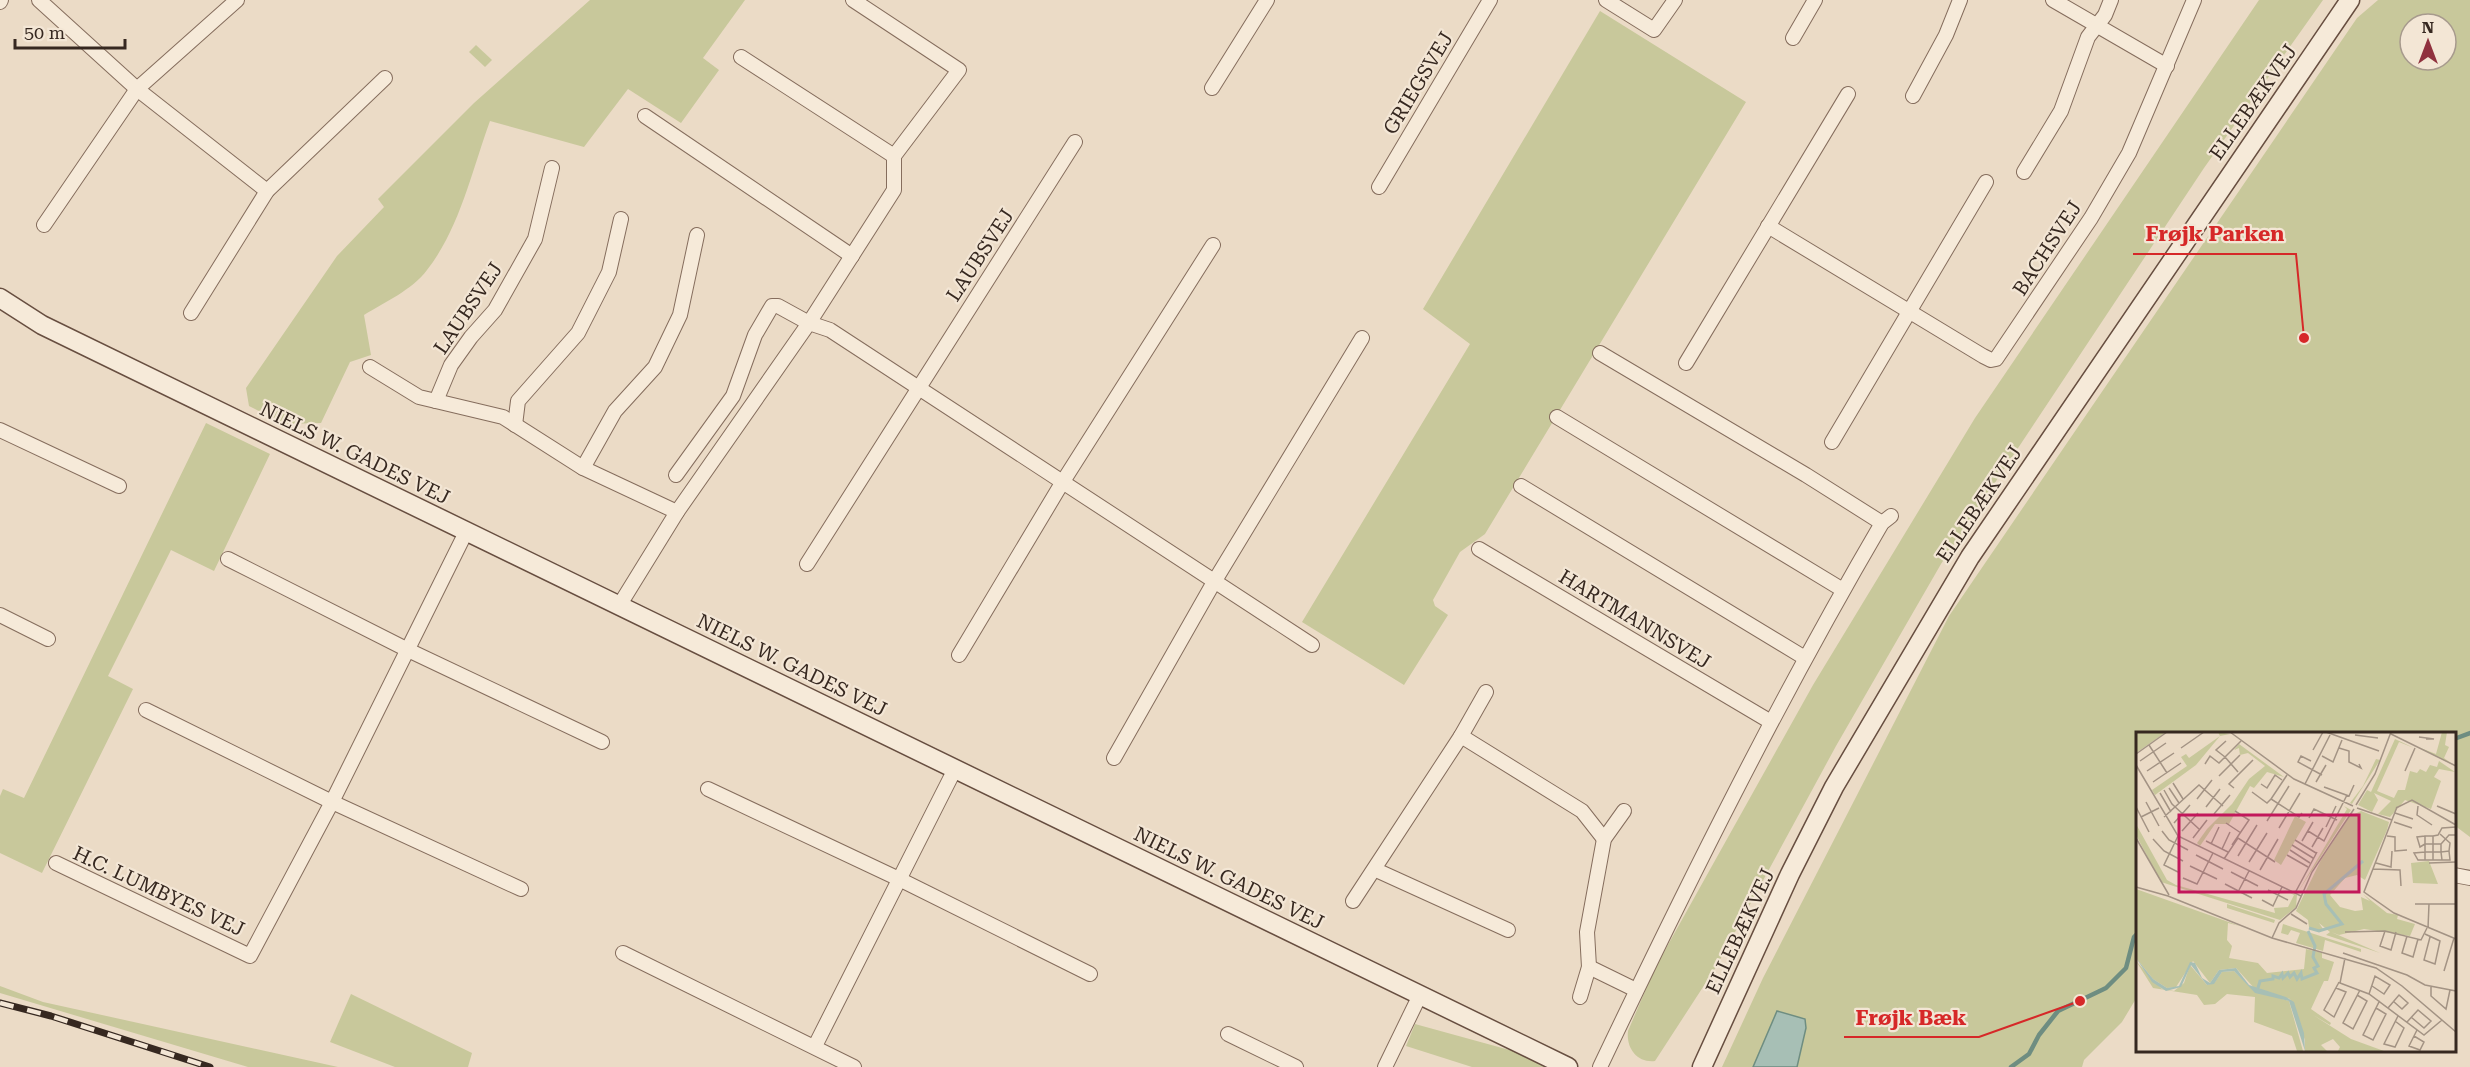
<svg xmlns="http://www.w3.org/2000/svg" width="2470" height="1067" font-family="'Roboto Serif',serif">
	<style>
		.green { fill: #c8c89b; fill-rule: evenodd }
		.water { fill: #a7bfb5; stroke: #6e8d81; stroke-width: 1.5 }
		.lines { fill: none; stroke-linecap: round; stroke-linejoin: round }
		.stream { stroke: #6e8d81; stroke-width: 4.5 }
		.street-casing { stroke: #856d5d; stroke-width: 16 }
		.secondary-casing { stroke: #674e40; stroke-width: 21 }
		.street { stroke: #f6ead9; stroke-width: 14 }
		.secondary { stroke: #f6ead9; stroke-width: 18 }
		.rail-casing { stroke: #362820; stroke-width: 7 }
		.rail { stroke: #f3e6d5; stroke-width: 4.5; stroke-dasharray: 14; stroke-linecap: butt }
		.labels { text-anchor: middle; stroke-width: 4.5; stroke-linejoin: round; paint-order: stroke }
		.street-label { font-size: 20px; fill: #362820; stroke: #f3e6d5 }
		.inset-river { fill: none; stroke: #a7bfb5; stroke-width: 3 }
		.inset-road { fill: none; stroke: #a39384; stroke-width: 1.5 }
		.view { fill: #c2185b; fill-opacity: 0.15; stroke: #c2185b; stroke-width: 3 }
		.inset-edge { fill: none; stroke: #362820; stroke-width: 3 }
		.leader { fill: none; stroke: #d62828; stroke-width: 2 }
		.callout-dot { fill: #d62828; stroke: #f3e6d5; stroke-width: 2 }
		.callout-label { font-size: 21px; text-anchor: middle; font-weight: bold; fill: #d62828; stroke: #f3e6d5; stroke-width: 4.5; stroke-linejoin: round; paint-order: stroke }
	</style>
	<rect width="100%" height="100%" fill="#ebdbc6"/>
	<g class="green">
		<path d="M590,0H745L703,58L719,70L681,123L628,89L584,147L490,121C472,170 460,228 427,270C412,290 385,302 364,315L371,355L350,362L321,423L284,424L249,406L246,388L337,256L384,207L378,199L474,103Z"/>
		<path d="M2259,0H2323L2204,168L1941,564L1836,746L1716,967L1655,1061C1637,1063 1626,1048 1628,1031L1655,968L1813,685L1975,418Z"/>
		<path d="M2378,0H2470V837L2454,825V734H2137V997L2122,1022L2084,1060L2082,1067H1722L1763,978L1949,616L2357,18ZM2410,24H2446V60H2410Z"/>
		<path d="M1600,11L1746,102L1485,534L1460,552L1433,600L1435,606L1448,615L1404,685L1302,622L1470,344L1423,309Z"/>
		<path d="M476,45L492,60L485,67L469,52Z"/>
		<path d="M206,423L270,454L214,571L171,550L108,676L133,689L42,873L0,853V796L3,789L24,798Z"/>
		<path d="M0,986L43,1002L338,1067H248L0,993Z"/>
		<path d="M351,994L472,1053L468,1067H395L330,1042Z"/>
		<path d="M1415,1024L1524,1054L1550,1067H1472L1406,1046Z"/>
	</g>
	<path class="water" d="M1777,1011L1805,1019L1806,1028L1797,1067H1753Z"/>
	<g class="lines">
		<g class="stream">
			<path d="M2454,739L2470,733"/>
			<path d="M2011,1067L2029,1054L2039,1035L2058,1011L2106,988L2126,968L2134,937L2137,934"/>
		</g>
		<g class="street-casing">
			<g id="street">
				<path d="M39,0L137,89L267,191"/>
				<path d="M1606,0L1654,30L1675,0"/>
				<path d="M2053,0L2167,66"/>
				<path d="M0,2L1,0"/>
				<path d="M1793,38L1815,0"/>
				<path d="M741,57L894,156"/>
				<path d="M1212,88L1267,0"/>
				<path d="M1913,96L1946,35L1960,0"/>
				<path d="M645,116L852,256"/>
				<path d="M2024,172L2061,111L2088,37L2105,15L2111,0"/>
				<path d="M1379,187L1490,0"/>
				<path d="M44,225L137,89L237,0"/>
				<path d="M1768,226L1983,356L1991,360L1996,359L2091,218L2129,153L2194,0"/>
				<path d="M191,313L267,191L385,78"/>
				<path d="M1600,353L1806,475L1882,523"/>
				<path d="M1686,363L1848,94"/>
				<path d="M370,367L419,397L503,417L583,468L677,512"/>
				<path d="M436,401L451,365L471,337L495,310L535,239L552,168"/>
				<path d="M1557,417L1843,590"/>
				<path d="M515,425L518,401L578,333L609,272L621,219"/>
				<path d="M0,430L119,486"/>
				<path d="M1832,442L1986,182"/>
				<path d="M583,468L615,411L655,367L680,315L697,235"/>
				<path d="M676,475L733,396L755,335L772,306H778L809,323L894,190V156L959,70L853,0"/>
				<path d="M1521,486L1805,658"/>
				<path d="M1479,549L1771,722"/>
				<path d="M228,559L408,650L602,742"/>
				<path d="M807,564L1075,142"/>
				<path d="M619,606L677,512L809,323L830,330L1312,645"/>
				<path d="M0,615L48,639"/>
				<path d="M959,655L1062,483L1213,245"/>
				<path d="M146,710L332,802L521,889"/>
				<path d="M1461,736L1582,811L1604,839"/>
				<path d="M1114,758L1214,582L1362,338"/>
				<path d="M708,789L899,879L1090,974"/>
				<path d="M56,863L250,956L332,802L466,532"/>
				<path d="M1376,870L1508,930"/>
				<path d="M2454,875L2470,878"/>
				<path d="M1353,901L1461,736L1486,692"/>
				<path d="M623,953L854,1067"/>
				<path d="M1589,967L1636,990"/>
				<path d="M1580,997L1589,967L1587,932L1604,839L1624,811"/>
				<path d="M1228,1034L1296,1067"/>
				<path d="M815,1046L955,769"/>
				<path d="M1385,1067L1420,995"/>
				<path d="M1600,1067C1688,882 1779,699 1882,523L1891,516"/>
			</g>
		</g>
		<g class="secondary-casing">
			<g id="secondary">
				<path d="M0,298L42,325L1568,1067"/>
				<path d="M1702,1067L1790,874L1834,787L1970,557L2350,0"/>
			</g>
		</g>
		<use href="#street" class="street"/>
		<use href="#secondary" class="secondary"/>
		<g class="rail-casing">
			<path id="rail" d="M0,1003L51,1016L210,1067"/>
		</g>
		<use href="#rail" class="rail"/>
	</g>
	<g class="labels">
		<g class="street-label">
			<text transform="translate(1418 83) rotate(-59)" y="7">GRIEGSVEJ</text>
			<text transform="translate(2253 102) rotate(-55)" y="7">ELLEBÆKVEJ</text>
			<text transform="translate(2047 248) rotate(-57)" y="7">BACHSVEJ</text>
			<text transform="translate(980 255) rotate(-57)" y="7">LAUBSVEJ</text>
			<text transform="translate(468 308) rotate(-56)" y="7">LAUBSVEJ</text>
			<text transform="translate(355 453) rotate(26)" y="7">NIELS W. GADES VEJ</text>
			<text transform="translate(1979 504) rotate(-56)" y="7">ELLEBÆKVEJ</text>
			<text transform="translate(1635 619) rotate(31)" y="7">HARTMANNSVEJ</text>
			<text transform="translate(792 665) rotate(26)" y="7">NIELS W. GADES VEJ</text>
			<text transform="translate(1229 878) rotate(26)" y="7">NIELS W. GADES VEJ</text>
			<text transform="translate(159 891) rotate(25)" y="7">H.C. LUMBYES VEJ</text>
			<text transform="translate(1740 931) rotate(-65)" y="7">ELLEBÆKVEJ</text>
		</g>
	</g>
	<g transform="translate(2136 732)">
		<rect width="320" height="320" fill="#ebdbc6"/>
		<path d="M0,0H30L0,21ZM82,0L94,2L84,4L60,33L19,63L16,58L51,34L45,25L50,22L53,26L84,4ZM306,0H311L309,13L313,15L308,26L319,34L282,15L300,22ZM259,7L278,16L263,10L241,59L258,66L262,58H269L274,39L281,41L284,37L290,40L294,33L301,35L303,29L319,40L303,37L298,45L305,49L295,77L269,68L254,85L242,82L255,69L238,61L242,68L236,80L222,73L231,58L235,60ZM103,12L148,45L131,40L118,56L114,54L93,92H79L64,114L61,111L71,97L96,72L113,47L129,34L112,21L104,23L103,16L98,18ZM240,27L244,28L216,72L214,71L227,54ZM208,74L215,78L162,160L211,77ZM225,79L253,90L251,98L229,148L221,143L209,146L194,163L204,175L219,179L227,178L225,165L234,169L227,162L251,181L262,183L261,187L279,192L274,204L228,197L203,203L195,200L244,221L190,203L194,200L183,191L187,197L183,199L173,195L172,188L160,179L185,128L214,84ZM159,84L170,90L145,133L138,128ZM0,92L31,148L40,153L139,181L138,176L152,175L158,163L146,157L161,163L160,175L144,188L25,150L0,103ZM293,129L302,152L277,151L275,131ZM0,157L104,194L92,191L91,208L96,214L93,226L122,231L131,241L168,237L170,217L186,221V226L198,230L192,249H188L175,277L195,291L194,293L177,283L215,307L248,319H202L204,315L197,307L185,313L191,319H169V308L154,267L119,257L100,236L83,238L74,251L57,229L40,255L31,256L17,247L0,226ZM91,172L139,188L138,191L91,176ZM147,192L225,217V220L189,208L187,219L160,211L164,201L155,198L152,203L145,201ZM0,229L26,257L38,259L48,251L54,233L71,253L79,250L86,240L98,239L117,258L153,269L167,319H161L156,304L118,290L119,265L91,262L79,272L68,273L61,263L17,256Z" fill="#c8c89b"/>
		<path d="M0,226L17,247L31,256L43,254L54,230L59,231L66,246L74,251L83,238L100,236L113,253L150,265L158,270L168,301L169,319L153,269L119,261L98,239L86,240L78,252L71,253L55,233L45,255L30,259L16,250Z" fill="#a7bfb5"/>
		<path class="inset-river" d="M173,196L183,199L206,192L190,172L188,162L227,129M122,256L124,249L137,247V244L143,246L146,242L147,246L152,241L154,245L158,241L161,247L165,241L166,247L181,241L178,236L182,234L177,225L179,214L172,199"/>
		<path class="inset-road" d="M94,0L158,47L217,74M190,0L243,19M255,2L320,34M219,3L242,6M283,5L298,7H290M13,13L31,41M45,16L68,0M203,16L213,19V30L225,36L223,32M177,18L187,0M0,22L31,0M186,24L197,30L206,8M89,25L80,18L90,9M89,25L102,40M4,29L30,11M175,29L165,24L162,30L186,43M69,32L74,24L83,31L105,9M0,33L42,104L165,164M11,39L38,21M269,39L279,16M151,43L135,67L163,85L166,81M83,44L104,23M17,50L45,31M180,50L190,33M37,51L47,67M125,52L131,56L139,43L146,48M169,52L194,3M188,55L213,64L218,53M33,56L43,71M98,56L93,52L117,28M28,58L36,72L63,97M116,60L131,71L135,67M24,61L35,80M61,67L76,48M10,70L23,94M220,73L239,42L255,0M282,74L281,83L296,93M301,74L320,82M0,75L13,100M70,75L84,57M261,75L228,160L258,181L320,207M221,76L256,88M260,76L276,68L320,93M259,81L277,87M78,82L94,63M5,85L23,76M28,85L63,53L87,74M173,86L178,77L201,88M131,89L153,54M258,90L276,96M38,91L54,73M90,91L105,101M190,95L200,74M143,96L164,61M26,99L33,108L52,118M46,99L62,81M172,99L188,109L211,63M304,102L314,111L313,119M251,104L259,105V119L271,118M289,104L281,105L284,115L289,112V104H297V112H305M297,104L302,103L306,96L320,95M0,106L33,163M57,106L71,88M17,107L28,119L47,129M159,108L180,121M70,109L92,120M166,109L177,90M75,112L83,95M289,112H297V120H289ZM96,113L113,88L99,79M156,113L177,126M176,115L187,96M86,117L94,100M154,118L174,131M60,123L87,137M151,123L172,135M102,124L121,93M88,127L102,106L139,130M289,128V120L278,121L282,128H297M306,128H314L313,119L305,120H297V128H306L305,120V112L313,103H320M113,130L131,101M240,131L255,135L256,119M293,131L320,130M54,134L81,147M237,137L264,138L265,154M124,138L142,107M42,140L28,133L42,104M95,140L122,154M47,146L61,152L77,121M89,152L116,166M0,155L32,164L136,206L240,236L266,254L320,300M103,158L113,139M132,158L152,168M159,161L181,120M126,168L137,174L146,155M279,172H320M155,182L171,192M292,196L293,172M249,199L244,214L255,218L260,200M209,200L249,199L285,208L291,196M289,202L304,209L299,232L288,228L294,205M271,204L266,221L277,225L282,207M136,206L143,191L160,176L176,140L218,77M207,221L271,243L289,253L320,259M209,226L204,251L233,262L288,303L306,288M308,239L318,206M295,255V264L310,277L314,258M200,256L210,260L198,285L188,278L202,252L203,250M233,262L239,244L254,253L248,262L236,254M221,263L231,269L217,297L207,291L224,258M240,276L250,282L237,308L227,303L232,293L235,286L243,270L244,269M252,276L263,263L272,271L266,277L257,269M259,289L268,296L259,315L248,312L262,284M271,290L282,278L295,289L288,296L275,285M278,304L288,310L284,318L273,314L281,298"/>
		<path class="view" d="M43,83H223V160H43Z"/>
		<rect width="320" height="320" class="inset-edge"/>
	</g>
	<path class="leader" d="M2304 338L2296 254H2133M2080 1001L1979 1037H1844"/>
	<g class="callout-dot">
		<circle cx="2304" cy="338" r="6"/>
		<circle cx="2080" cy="1001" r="6"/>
	</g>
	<g class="callout-label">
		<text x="2215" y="241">Frøjk Parken</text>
		<text x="1911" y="1025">Frøjk Bæk</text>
	</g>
	<g transform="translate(2428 42)"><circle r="28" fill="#f3e6d5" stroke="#a79a8d" stroke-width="1.5"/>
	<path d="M0-4.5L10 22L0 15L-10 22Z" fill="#90313e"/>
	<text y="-9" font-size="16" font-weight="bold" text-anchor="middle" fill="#362820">N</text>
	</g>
	<path d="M15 39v9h110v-9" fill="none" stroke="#362820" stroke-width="3"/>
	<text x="24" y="39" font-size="18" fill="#362820" stroke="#f3e6d5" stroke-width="4.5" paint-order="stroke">50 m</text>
</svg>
